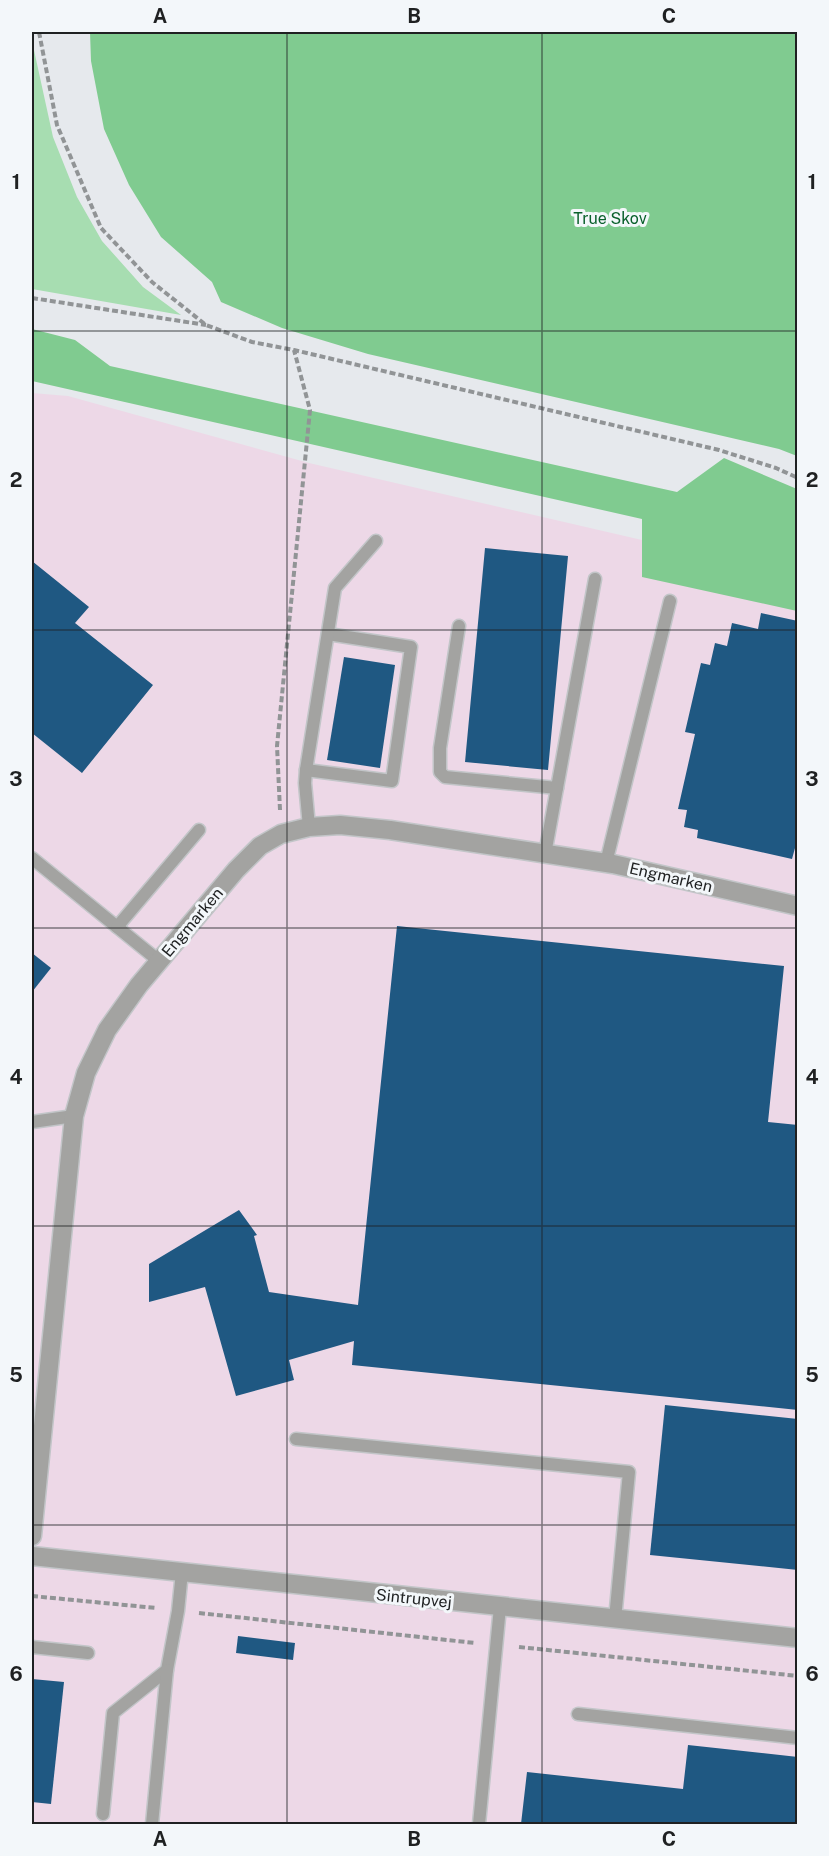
<svg xmlns="http://www.w3.org/2000/svg" width="829" height="1856" font-family="'Public Sans',sans-serif">
	<style>
		.industrial { fill: #edd8e7 }
		.green { fill: #a7ddb1 }
		.forest { fill: #80cb90 }
		.building { fill: #1f5882 }
		.lines { fill: none; stroke-linecap: round; stroke-linejoin: round }
		.lane-casing { stroke: #c2c5c8; stroke-width: 15 }
		.street-casing { stroke: #c2c5c8; stroke-width: 21 }
		.path { stroke: #919496; stroke-width: 4; stroke-dasharray: 6 3; stroke-linecap: butt }
		.lane { stroke: #a3a3a1; stroke-width: 12 }
		.street { stroke: #a3a3a1; stroke-width: 18 }
		.grid { fill: none; stroke: #1f2122; stroke-width: 1.5; stroke-opacity: 0.55 }
		.labels { text-anchor: middle; stroke-width: 6; stroke-linejoin: round; paint-order: stroke }
		.park-label { font-size: 16px; fill: #0a612c; stroke: #f3f7fa }
		.street-label { font-size: 16px; fill: #1f2122; stroke: #f3f7fa }
		.neatline { fill: none; stroke: #1f2122; stroke-width: 2 }
		.grid-label { font-size: 20px; text-anchor: middle; font-weight: bold; fill: #1f2122 }
	</style>
	<rect width="100%" height="100%" fill="#e6e9ed"/>
	<path class="industrial" d="M32,393L68,396L309,463L797,576V1824H32Z"/>
	<path class="green" d="M32,41L53,137L77,197L102,241L143,287L181,315L32,289Z"/>
	<g class="forest">
		<path d="M90,32H797V456L779,449L368,354L282,328L221,302L212,282L161,237L129,185L104,129L91,61Z"/>
		<path d="M32,329L75,340L110,366L677,492L724,458L797,489V611L642,577V519L32,381Z"/>
	</g>
	<g class="building">
		<path d="M485,548L568,556L548,770L465,762Z"/>
		<path d="M32,561L89,607L75,623L153,685L82,773L32,733Z"/>
		<path d="M761,613L798,621V837L792,859L697,838L698,830L684,827L687,810L678,809L695,734L685,732L701,663L710,665L715,643L727,646L732,623L758,629Z"/>
		<path d="M344,657L395,665L380,768L327,760Z"/>
		<path d="M397,926L784,966L768,1122L798,1125V1410L352,1365L354,1341L289,1360L294,1380L236,1396L205,1287L149,1302V1264L239,1210L257,1235L254,1236L269,1292L358,1305Z"/>
		<path d="M32,953L51,968L32,992Z"/>
		<path d="M665,1405L798,1419V1570L650,1555Z"/>
		<path d="M238,1636L295,1643L293,1660L236,1653Z"/>
		<path d="M32,1679L64,1682L51,1804L32,1802Z"/>
		<path d="M688,1745L798,1757V1824H521L527,1772L683,1789Z"/>
	</g>
	<g class="lines">
		<g class="lane-casing">
			<g id="lane">
				<path d="M459,626L440,748V772L445,777L557,788"/>
				<path d="M306,770L392,781L411,647L328,634"/>
				<path d="M309,827L305,783L306,770L335,588L376,541"/>
				<path d="M545,854L595,579"/>
				<path d="M32,858L159,961"/>
				<path d="M606,863L670,601"/>
				<path d="M117,927L199,830"/>
				<path d="M32,1122L74,1116"/>
				<path d="M296,1439L629,1472L615,1619"/>
				<path d="M32,1647L88,1653"/>
				<path d="M578,1714L798,1738"/>
				<path d="M103,1814L113,1713L167,1670L178,1611L182,1572"/>
				<path d="M152,1824L167,1670"/>
				<path d="M479,1824L500,1607"/>
			</g>
		</g>
		<g class="street-casing">
			<g id="street">
				<path d="M32,1536L74,1116L86,1073L107,1030L139,985L236,870L260,846L281,834L309,827L340,825L390,830L613,864L798,906"/>
				<path d="M32,1556L798,1638"/>
			</g>
		</g>
		<g class="path">
			<path d="M39,32L57,125L101,228L152,282L206,325L252,342L294,350L719,450L776,468L798,478"/>
			<path d="M32,298L206,325"/>
			<path d="M280,810L277,746L310,410L294,350"/>
			<path d="M32,1596L156,1608"/>
			<path d="M199,1613L475,1643"/>
			<path d="M519,1647L798,1676"/>
		</g>
		<use href="#lane" class="lane"/>
		<use href="#street" class="street"/>
	</g>
	<path class="grid" d="M287,32V1824M542,32V1824M32,331H798M32,630H798M32,928H798M32,1226H798M32,1525H798"/>
	<g class="labels">
		<g class="park-label">
			<text x="610" y="224">True Skov</text>
		</g>
		<g class="street-label">
			<text transform="translate(671 877) rotate(13)" y="6">Engmarken</text>
			<text transform="translate(192 922) rotate(-50)" y="6">Engmarken</text>
			<text transform="translate(414 1598) rotate(6)" y="6">Sintrupvej</text>
		</g>
	</g>
	<rect width="829" height="1856" fill="none" stroke="#f3f7fa" stroke-width="66"/>
	<rect x="33" y="33" width="763" height="1790" class="neatline"/>
	<g class="grid-label">
		<text x="160" y="23">A</text>
		<text x="414" y="23">B</text>
		<text x="669" y="23">C</text>
		<text x="16" y="189">1</text>
		<text x="812" y="189">1</text>
		<text x="16" y="487">2</text>
		<text x="812" y="487">2</text>
		<text x="16" y="786">3</text>
		<text x="812" y="786">3</text>
		<text x="16" y="1084">4</text>
		<text x="812" y="1084">4</text>
		<text x="16" y="1382">5</text>
		<text x="812" y="1382">5</text>
		<text x="16" y="1681">6</text>
		<text x="812" y="1681">6</text>
		<text x="160" y="1846">A</text>
		<text x="414" y="1846">B</text>
		<text x="669" y="1846">C</text>
	</g>
</svg>
